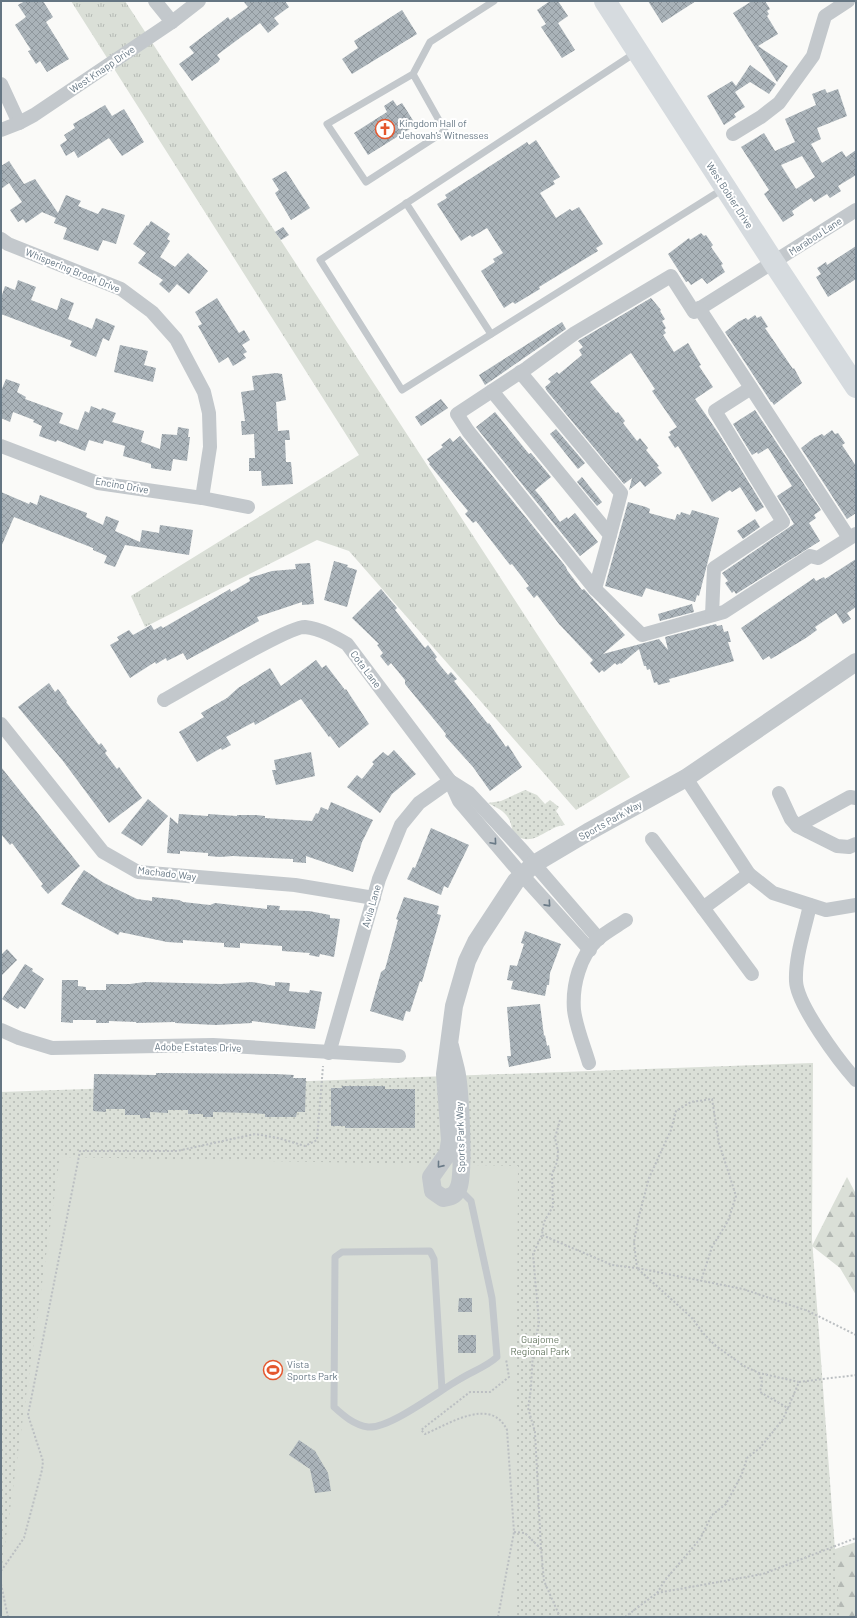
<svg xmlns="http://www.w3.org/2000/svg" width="857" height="1618" font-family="Barlow,sans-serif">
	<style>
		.grass { fill: url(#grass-tufts) }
		.forest { fill: url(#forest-firs) }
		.park { fill: url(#park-dots) }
		.garden { fill: #dadfd7 }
		.building { fill: url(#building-cross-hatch); fill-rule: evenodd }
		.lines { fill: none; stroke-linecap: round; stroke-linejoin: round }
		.path { stroke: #bbbfc2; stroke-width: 2; stroke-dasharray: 2 2; stroke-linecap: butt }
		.service { stroke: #c3c8cc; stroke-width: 7 }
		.minor { stroke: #c3c8cc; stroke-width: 14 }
		.tertiary { stroke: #c3c8cc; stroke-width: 18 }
		.primary { stroke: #d6dbdf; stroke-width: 22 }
		.oneway { stroke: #6a7a87 }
		.labels { text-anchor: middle; stroke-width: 4; stroke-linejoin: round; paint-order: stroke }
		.street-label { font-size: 10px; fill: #657683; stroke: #fff }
		.poi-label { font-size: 10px; fill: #657683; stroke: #fff; text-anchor: start }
		.park-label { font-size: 10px; fill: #687a64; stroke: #fff }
	</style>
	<defs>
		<pattern id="grass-tufts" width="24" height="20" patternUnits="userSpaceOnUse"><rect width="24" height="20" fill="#dadfd7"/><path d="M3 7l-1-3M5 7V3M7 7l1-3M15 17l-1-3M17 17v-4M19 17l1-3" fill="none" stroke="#b4b9b4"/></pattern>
		<pattern id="forest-firs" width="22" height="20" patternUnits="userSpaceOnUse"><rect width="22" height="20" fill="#dadfd7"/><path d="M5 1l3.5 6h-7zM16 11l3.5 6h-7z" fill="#b4b9b4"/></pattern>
		<pattern id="park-dots" width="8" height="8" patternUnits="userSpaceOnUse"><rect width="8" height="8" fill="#dadfd7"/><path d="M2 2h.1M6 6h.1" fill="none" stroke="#b4b9b4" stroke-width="1.8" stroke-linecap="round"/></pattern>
		<pattern id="building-cross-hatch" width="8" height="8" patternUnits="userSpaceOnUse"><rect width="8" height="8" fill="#aab3b9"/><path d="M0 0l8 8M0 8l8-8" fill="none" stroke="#8e969c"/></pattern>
	</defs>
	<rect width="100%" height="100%" fill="#fafaf8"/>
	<path class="grass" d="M71,1H125L630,777L576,810L349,551L317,540L145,627L131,596L359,455Z"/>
	<g class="forest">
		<path d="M847,1177L856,1194V1295L840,1268L812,1246Z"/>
		<path d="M856,1542V1617H708L782,1567Z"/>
	</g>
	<g class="park">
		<path d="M525,790L537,795L545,804L550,800L559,807L556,811L565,825C544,827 535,849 513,834C510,814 505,812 488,803L501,801Z"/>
		<path d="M813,1063L812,1239L840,1617H1V1092Z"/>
	</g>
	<path class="garden" d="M60,1157L518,1166L515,1617H1V1573Z"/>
	<g class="building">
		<path d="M25,1H43L53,17L46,22L69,59L47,72L40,61L36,64L28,51L31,50L15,25L26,17L18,5Z"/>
		<path d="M243,1H285L289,7L274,18L279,24L268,33L260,23L217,55L220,59L218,62L192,81L179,64L194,53L189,47L228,17L230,20L248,7Z"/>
		<path d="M550,1H558L568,16L558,23L575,50L562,58L541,27L546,24L537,10Z"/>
		<path d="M648,1H696L662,23Z"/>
		<path d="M752,1H765L770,9L767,11L769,14L767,16L778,34L758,46L788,66L777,82L733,13Z"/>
		<path d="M402,10L417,34L352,74L342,59L358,48L354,41Z"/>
		<path d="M750,65L776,84L769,94L750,82L735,92L745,107L734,114L736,117L724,125L707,96L732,81L736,86Z"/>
		<path d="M825,89L827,93L838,89L847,116L817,128L821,139L811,144L822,163L842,151L846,157L856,150V175L838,186L841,191L830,198L827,194L814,202L811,198L792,211L794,215L783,222L764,194L769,190L741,147L764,133L775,151L795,142L785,119L816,105L812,94ZM802,156L815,177L796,189L781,165Z"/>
		<path d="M393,100L397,106L402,103L416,125L368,155L354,133L387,112L384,106Z"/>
		<path d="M105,105L112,116L124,109L144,142L122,156L109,138L78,158L74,151L66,156L60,145L67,140L64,135L75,128L73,124Z"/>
		<path d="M536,140L560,177L553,181L555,184L540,193L556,218L570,209L572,211L579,207L603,244L596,248L598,251L539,287L540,289L515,304L513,302L504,308L481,271L495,262L493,259L503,253L487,228L472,237L470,235L461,241L437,204L447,198L445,195L501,159L527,142L529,145Z"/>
		<path d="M9,161L24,184L35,179L58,213L66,195L81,201L78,206L98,214L102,208L125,215L116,244L103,240L98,251L63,239L67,228L54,223L56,218L42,212L26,223L23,219L18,222L10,210L22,202L9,183L1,189V166Z"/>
		<path d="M286,171L310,208L291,220L275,193L279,190L272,179Z"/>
		<path d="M151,221L170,234L167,239L170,241L160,257L175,267L188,253L208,271L189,294L177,284L169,293L159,284L163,280L138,263L146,253L133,244L147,225L148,226Z"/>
		<path d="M283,227L289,235L281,240L275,232Z"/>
		<path d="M701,233L704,236L706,235L713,245L711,247L723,264L721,265L725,272L707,284L702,278L691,285L688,281L686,282L668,254L689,238L690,240Z"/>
		<path d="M856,246V279L828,297L816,277L821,274L817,268L826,262L827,265Z"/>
		<path d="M18,280L36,287L31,300L57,310L61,298L74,303L68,319L92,329L96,318L115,326L109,341L103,338L96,357L70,346L72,341L1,314V298L5,286L15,290Z"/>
		<path d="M217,298L239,333L244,330L250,340L242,345L247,352L243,354L246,358L233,366L228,357L219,363L198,326L202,324L195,312Z"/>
		<path d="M651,298L661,310L660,311L665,319L662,321L666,328L664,330L666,333L663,335L674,352L688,343L701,365L699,366L713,387L695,399L719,434L764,507L756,512L740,487L732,492L730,490L712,502L678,446L675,448L668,437L671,435L669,432L677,427L652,391L655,389L631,353L590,382L616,413L618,412L625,421L623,423L637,441L640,438L648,448L646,450L659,466L657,467L662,473L645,487L640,481L629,490L632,478L624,484L547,391L545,387L551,382L548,379L557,372L559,374L582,355L579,350L583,347L578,341Z"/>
		<path d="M755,315L757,318L761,316L768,327L765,328L793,369L794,368L802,383L774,405L772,402H771L725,332L738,322L746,318L748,320Z"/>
		<path d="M562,322L566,329L485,385L479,375Z"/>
		<path d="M120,345L148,351L144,365L156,368L153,382L114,372Z"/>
		<path d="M276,373L282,374L286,400L276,402L278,431L289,430L290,440H285L286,462H291L293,484L262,486L261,471H249V458H255L254,434L242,435L241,421H245L241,392L254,390L252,376Z"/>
		<path d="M6,379L20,384L17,392L26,397L25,399L63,413L59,423L78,430L85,411L89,413L91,406L101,410L102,408L116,413L112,422L144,431L141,442L160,449L162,434L177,435L178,427L189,429L188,437H190L187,461L173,459L171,471L157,469L151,468V464L123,456L125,446L104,440L103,444L89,440L85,451L57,440L56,442L39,436L42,426L33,422L34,420L13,412L10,422L1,418V391Z"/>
		<path d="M441,399L448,408L421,426L415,417Z"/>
		<path d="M755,410L821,510L814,515L816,518L809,523L820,541L736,594L734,591L732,593L725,583L728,581L722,573L794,524L777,496L792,486L768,448L758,454L757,452L752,455L733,424Z"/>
		<path d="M495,412L529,454L531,453L551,477L535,490L541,497L560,522L567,517L568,519L575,513L598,542L580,556L476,427Z"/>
		<path d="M556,429L585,463L578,469L550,434Z"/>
		<path d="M832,430L835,434L838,433L845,443L842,445L856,466V513L847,519L801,448L814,438L822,434L824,436Z"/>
		<path d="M460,436L566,567L567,570L582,590L584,589L625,635L603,654L659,639L668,650L665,637L716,624L717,626L722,625L724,632L728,631L731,642H728L734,661L669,679L670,682L658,685L657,682L654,683L650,669L647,670L646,666H644L639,649L621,664L620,663L617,665L615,663L604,672L602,670L599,673L590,663L593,660L559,624L537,595L534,598L526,588L529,586L512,564L510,565L476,521L473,523L465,514L468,511L429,464L430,463L427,459L443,447L441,445L450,438L453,442Z"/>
		<path d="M582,477L602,502L597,506L577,482Z"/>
		<path d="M1,492L29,504L30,502L37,505L40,495L87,513L86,517L103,525L106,516L119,521L115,531L140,542L142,530L159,533L160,525L193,530L189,555L125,545L115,567L104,563L107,556L93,550V548L14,517L1,547Z"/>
		<path d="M628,502L646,507L650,509L649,513L675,520L677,514L680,515L681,512L690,515L692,510L719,518L699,596L697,595L695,602L646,588L642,597L605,586Z"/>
		<path d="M755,519L760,527L743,539L737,531Z"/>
		<path d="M856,559V607L847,613L851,619L843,624L836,613L815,627L817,630L806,638L771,659L769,656L763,660L741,628L814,578L816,581L824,577L825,579Z"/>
		<path d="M334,561L348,565L347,567L357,570L347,607L324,600Z"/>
		<path d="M310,563L314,604L302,605V602L257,617L259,621L187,660L183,653L167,661L166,658L156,664L155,662L130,678L110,645L119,640L117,637L129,630L133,635L151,625L154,630L161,626L163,628L230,589L231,592L250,581L249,578L272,571L296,569L295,564Z"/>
		<path d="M381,589L397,608L395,610L425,648L428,645L437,657L435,659L448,675L451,672L457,679L454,681L488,724L489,723L506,747L508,745L522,767L490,791L473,767L445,736L446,734L405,684V680L391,663L388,666L380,656L383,653L377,645L379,644L352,618Z"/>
		<path d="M692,604L694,612L660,621L658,614Z"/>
		<path d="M316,660L322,668L326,665L345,690L346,689L369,724L339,748L330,736L329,737L301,699L255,725L254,722L226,737L231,745L222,750L221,748L197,762L179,732L204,717L201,713L227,698L238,688L270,668L281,686Z"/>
		<path d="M49,683L55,692L58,689L67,701L66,702L99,745L101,743L107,751L105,753L117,769L119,767L142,798L109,823L63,761L18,707Z"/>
		<path d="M394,750L416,774L392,794L380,813L347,787L357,775L362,779L374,764L372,762L383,752L388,756Z"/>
		<path d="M311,752L315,776L276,785L272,770H276L274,760Z"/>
		<path d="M1,767L80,866L48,894L41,886L43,884L39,879L12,843L10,845L1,834Z"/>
		<path d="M148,799L168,816L142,846L121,833Z"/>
		<path d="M331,802L373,820L362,842L353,872L306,856V863L293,862V859L271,858L233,856L220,857L208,856V853L180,851V854L167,853L170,817L178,824L179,814L208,816V814L237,816V815H256L265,816V818L312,821L316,813L318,814L321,807L328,810Z"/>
		<path d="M431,828L469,845L448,888L444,886L441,895L407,879L413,867L415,868Z"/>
		<path d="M84,870L104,883L137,899L152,901V897L179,900L183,902L210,905L215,903L267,909V905L280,906L279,910L309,911L330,915V918L340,919L334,957L320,954L319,957L309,955L310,953L282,951V946L240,943V948L224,947V943L183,940V943L167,942L120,932L118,935L61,904Z"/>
		<path d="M404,897L439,906L437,914L441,915L422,982L420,981L410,1012L406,1011L403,1021L370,1011L381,972L385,969L387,962L398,920L396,919Z"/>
		<path d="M525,931L561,944L550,973L549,985H547L545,996L511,989L513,981L507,980L510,965L517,966L524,944L521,943Z"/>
		<path d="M7,949L17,960L1,976V955Z"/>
		<path d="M25,964L33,969L32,971L44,979L25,1009L20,1006L18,1009L2,999Z"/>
		<path d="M62,980H78V986L86,987V990H106V984H130L145,982L221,984L252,982L275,986V982L290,983L289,991L309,993L310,990L322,992L315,1029L252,1021V1023L216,1025L175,1023V1022L136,1023V1022L109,1021V1023H96V1020H73V1023L61,1022Z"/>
		<path d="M540,1004L544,1036L545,1035L547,1046L549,1045L551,1058L509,1067L507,1056H511L507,1007Z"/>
		<path d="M156,1073L275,1074L294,1075L293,1078H306L305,1112H297L296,1117H265V1114L250,1113L213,1112V1117H203V1114H188V1110H168V1113L150,1112V1118H140V1115H125V1109H106V1112L93,1111L94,1074L156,1075Z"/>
		<path d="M342,1086H385V1089H415V1128H345V1126H331V1088H342Z"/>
		<path d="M459,1298H472V1312H458Z"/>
		<rect x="458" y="1335" width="18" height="18"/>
		<path d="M299,1440L315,1451L328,1473L331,1491L315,1493L310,1469L289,1455Z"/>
	</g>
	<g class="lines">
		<g class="path">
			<path d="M560,1120L555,1138L558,1151L557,1162L552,1174L553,1206L544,1222L542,1235L612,1265L637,1268L634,1242L638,1220L649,1178L671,1130L676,1111L691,1102L712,1099L719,1143L736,1196L728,1221L712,1247L701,1281"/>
			<path d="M759,1373L762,1382L760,1392L788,1408L799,1382L759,1373L744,1366L716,1346L703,1333L692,1318L637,1268L743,1289L808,1311L856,1335"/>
			<path d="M799,1382L856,1375"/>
			<path d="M514,1532L525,1533L541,1549L544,1581L560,1617"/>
			<path d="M541,1549L535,1432L528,1408L531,1389L533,1350L539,1323L533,1254L542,1235"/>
			<path d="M1,1571L24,1538L42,1470L43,1461L28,1415L80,1151H177L255,1134L278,1138L305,1146L317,1140L323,1066"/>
			<path d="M1,1584L8,1617"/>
			<path d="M657,1593L666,1579L700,1539L712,1515L726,1504L742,1474L747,1458L760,1448L783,1419L788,1408"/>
			<path d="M498,1617L514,1532L507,1430C491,1396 449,1424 425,1434L421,1430L470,1392H490L509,1377L506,1359"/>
			<path d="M625,1617L657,1593L763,1574L856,1538"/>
		</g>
		<g class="service">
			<path d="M635,53L320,260L402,390L723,189"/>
			<path d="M413,74L445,131L366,182L327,124L413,74L430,42L494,1"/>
			<path d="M406,203L491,334"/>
			<path d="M442,1390L434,1259L430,1251L342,1252L335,1257L334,1407C344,1416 354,1425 368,1427C390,1429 440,1390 460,1379C473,1371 486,1367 497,1357L492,1298L471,1201L459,1189"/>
		</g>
		<g class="minor">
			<path d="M155,1L172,22"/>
			<path d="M1,84L19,123"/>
			<path d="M1,130L19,123L34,115L172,22L199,1"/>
			<path d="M733,134L761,117L779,103L813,56L825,16L848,1"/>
			<path d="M856,210L694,312L671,276L575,333L527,368L457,414L468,431L595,589L642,635L724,612L810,556L818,558L856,534"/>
			<path d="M1,239L8,244L121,289L152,312L176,339L204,392L209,413L210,447L202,498"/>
			<path d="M699,308L849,538"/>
			<path d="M520,372L621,493L610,535"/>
			<path d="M492,391L610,535L595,589"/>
			<path d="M1,446L98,483L202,498L248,507"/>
			<path d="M712,615L714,568L783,522L715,411L751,388"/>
			<path d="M164,700C186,688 288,626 305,627C321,629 335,637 347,644L450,781L459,801L522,875L590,950"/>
			<path d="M1,724L103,852L138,872L295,885L374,898"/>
			<path d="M686,778L749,874L773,893L826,910L856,905"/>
			<path d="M450,781L469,793L523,851L599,939"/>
			<path d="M779,793L791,819L797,826L837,846L849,847L856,844"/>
			<path d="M797,826L850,797L856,798"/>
			<path d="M652,839L752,974"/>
			<path d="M810,905C805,929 795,956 796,981C797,1005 839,1061 856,1080"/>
			<path d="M703,908L749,874"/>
			<path d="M1,1030L19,1038L52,1048L213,1045L399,1056"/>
			<path d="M329,1053L379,879L401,825L419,803L450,781"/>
			<path d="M589,1063C584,1046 576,1027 574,1010C572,985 580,956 598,939C606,932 617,926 626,920"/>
		</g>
		<path class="tertiary" d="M450,1046C452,1054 454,1062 456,1070C460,1087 465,1176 458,1189C455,1196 450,1197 443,1198L433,1191L431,1177L448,1153L450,1140L445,1074L454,1006L467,961L476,942L516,881L534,864L588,832L686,778L856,662"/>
		<path class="primary" d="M605,1L774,263L856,387"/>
	</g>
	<defs><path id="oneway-chevron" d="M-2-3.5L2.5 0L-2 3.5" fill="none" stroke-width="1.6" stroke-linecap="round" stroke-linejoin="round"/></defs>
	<g class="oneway">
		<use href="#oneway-chevron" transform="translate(494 842) rotate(49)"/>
		<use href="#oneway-chevron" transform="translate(548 904) rotate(48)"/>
		<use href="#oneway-chevron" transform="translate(440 1165) rotate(129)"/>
	</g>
	<defs>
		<g id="church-ring" transform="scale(1)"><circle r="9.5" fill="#fff" stroke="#e4572e" stroke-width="1.5"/><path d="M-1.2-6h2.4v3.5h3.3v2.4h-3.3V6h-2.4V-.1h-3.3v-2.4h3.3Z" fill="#e4572e"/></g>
		<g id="stadium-ring" transform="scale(1)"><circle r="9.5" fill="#fff" stroke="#e4572e" stroke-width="1.5"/><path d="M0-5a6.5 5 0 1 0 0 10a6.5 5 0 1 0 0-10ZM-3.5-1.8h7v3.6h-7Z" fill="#e4572e"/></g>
	</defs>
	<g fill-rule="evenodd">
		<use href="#church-ring" x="385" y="129"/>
		<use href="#stadium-ring" x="273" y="1370"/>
	</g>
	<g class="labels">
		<g class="street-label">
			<text transform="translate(102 69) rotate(-34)" y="4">West Knapp Drive</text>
			<text transform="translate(730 195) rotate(57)" y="4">West Bobier Drive</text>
			<text transform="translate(815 236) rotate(-33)" y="4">Marabou Lane</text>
			<text transform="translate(73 270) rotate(22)" y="4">Whispering Brook Drive</text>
			<text transform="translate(122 485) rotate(10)" y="4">Encino Drive</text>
			<text transform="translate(366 669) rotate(53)" y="4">Cota Lane</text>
			<text transform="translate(610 820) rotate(-29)" y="4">Sports Park Way</text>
			<text transform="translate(167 873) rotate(7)" y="4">Machado Way</text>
			<text transform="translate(371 906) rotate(-74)" y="4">Avila Lane</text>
			<text transform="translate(198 1047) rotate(1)" y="4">Adobe Estates Drive</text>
			<text transform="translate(460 1137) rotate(-92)" y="4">Sports Park Way</text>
		</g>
		<g class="poi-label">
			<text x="399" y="127">Kingdom Hall of<tspan x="399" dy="12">Jehovah’s Witnesses</tspan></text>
			<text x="287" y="1368">Vista<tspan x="287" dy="12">Sports Park</tspan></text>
		</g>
		<g class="park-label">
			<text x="540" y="1343">Guajome<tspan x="540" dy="12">Regional Park</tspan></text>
		</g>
	</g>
	<rect width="857" height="1618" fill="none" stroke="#657683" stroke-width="4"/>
</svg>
